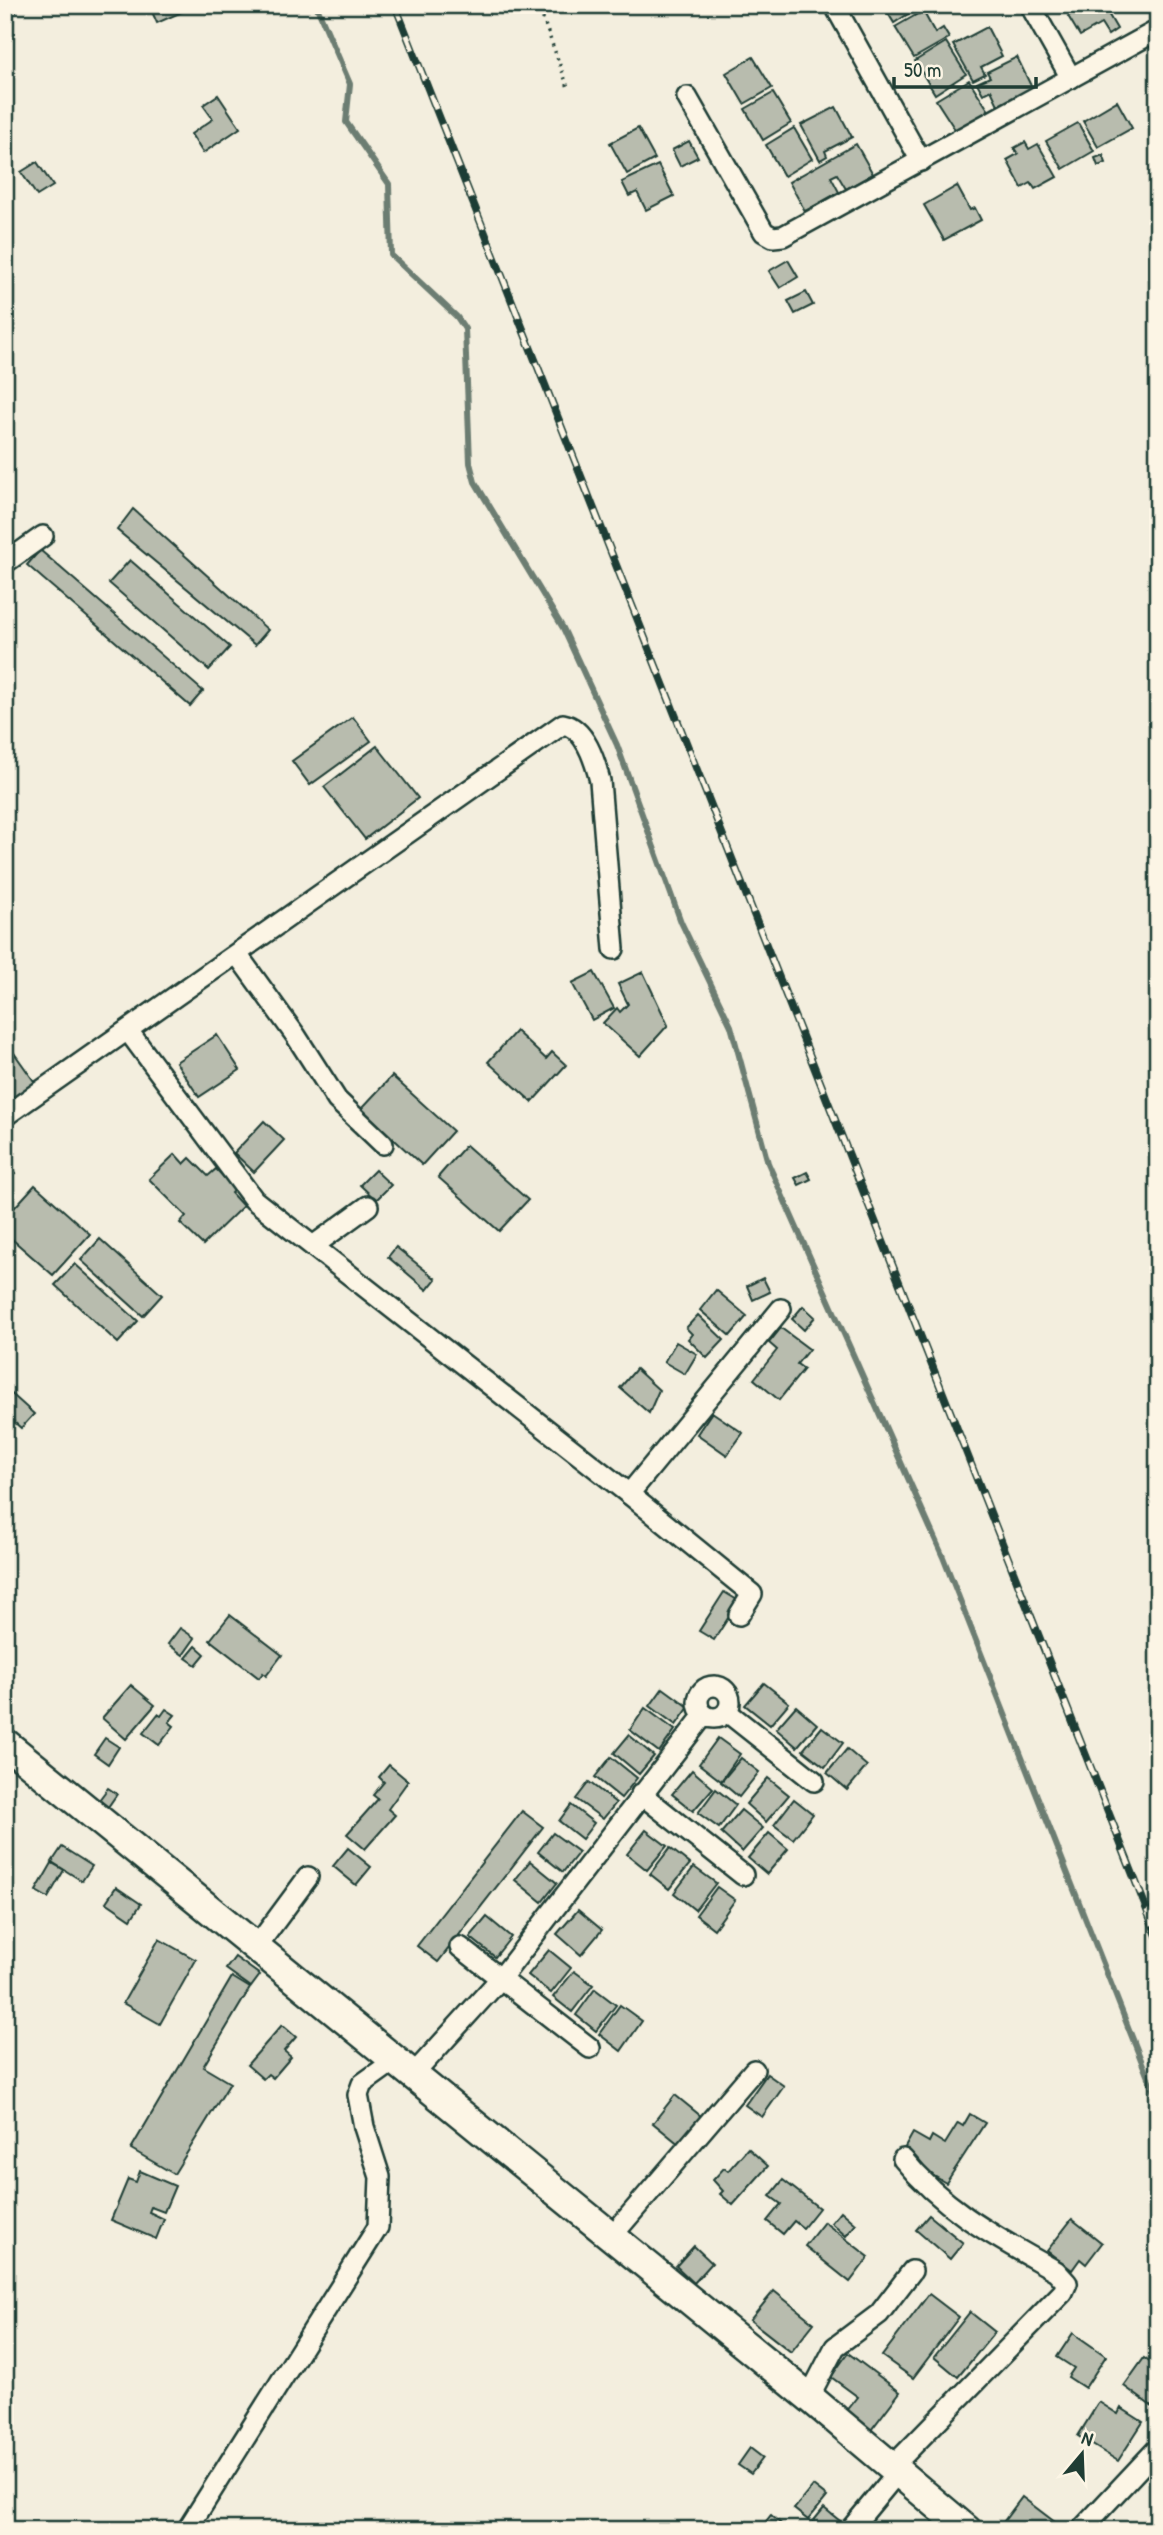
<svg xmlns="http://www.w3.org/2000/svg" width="1163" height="2535" font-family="'Patrick Hand',sans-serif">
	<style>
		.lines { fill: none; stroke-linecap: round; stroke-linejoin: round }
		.stream { stroke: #6c7d72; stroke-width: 6 }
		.building { fill: #b8bcae; stroke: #1f3d34; stroke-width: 2 }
		.street-casing { stroke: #1f3d34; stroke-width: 24 }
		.secondary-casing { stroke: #1f3d34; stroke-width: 33 }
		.path { stroke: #1f3d34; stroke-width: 3.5; stroke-dasharray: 2 5; stroke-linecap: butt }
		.street { stroke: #fcf5e5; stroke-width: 19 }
		.secondary { stroke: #fcf5e5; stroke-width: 28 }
		.rail-casing { stroke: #1f3d34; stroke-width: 8 }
		.rail { stroke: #fcf5e5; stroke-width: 5; stroke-dasharray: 16; stroke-linecap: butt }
	</style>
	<rect width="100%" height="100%" fill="#f3eede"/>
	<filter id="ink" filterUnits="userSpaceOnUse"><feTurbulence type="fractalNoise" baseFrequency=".0143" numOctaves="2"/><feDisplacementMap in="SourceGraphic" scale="14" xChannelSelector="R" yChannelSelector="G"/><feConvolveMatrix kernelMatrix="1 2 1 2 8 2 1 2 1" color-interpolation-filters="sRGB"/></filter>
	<g filter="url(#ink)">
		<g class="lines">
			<path class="stream" d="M316,5L350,84L346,122L389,184L391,255L457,317L465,329L470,463L475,482L563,628L617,745L681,922L731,1026L768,1163L943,1557L1158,2103"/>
		</g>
		<g class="building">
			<path d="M149,5H181L184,11L157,23Z"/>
			<path d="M883,5H922L894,23Z"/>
			<path d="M1086,5H1103L1117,29L1108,35L1101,24L1080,36L1068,16Z"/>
			<path d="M923,11L935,33L943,28L949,38L914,58L895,27Z"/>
			<path d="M987,27L1002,56L981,67L985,74L973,80L953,45Z"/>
			<path d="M946,42L966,74L935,94L915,61Z"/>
			<path d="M753,57L772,88L744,104L726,73Z"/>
			<path d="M1017,57L1033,90L999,107L991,90L983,94L977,83L990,77L987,72Z"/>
			<path d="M969,80L989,111L956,131L936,100Z"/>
			<path d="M773,93L791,123L763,140L745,109Z"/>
			<path d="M218,95L240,128L203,153L191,134L213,119L203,105Z"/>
			<path d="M1117,101L1132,128L1098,147L1083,121Z"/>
			<path d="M836,107L852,137L825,151L827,156L820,160L801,125Z"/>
			<path d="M1078,123L1094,151L1063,169L1046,141Z"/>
			<path d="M638,128L655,159L627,174L610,143Z"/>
			<path d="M794,128L812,159L784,176L766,145Z"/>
			<path d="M689,141L698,157L680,166L672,150Z"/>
			<path d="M1025,142L1029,149L1038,144L1057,177L1035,189L1031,183L1022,188L1007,160L1018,154L1014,148Z"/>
			<path d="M856,144L873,174L846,189L837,174L831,177L839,192L805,211L789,182Z"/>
			<path d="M1103,155L1106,163L1098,166L1095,158Z"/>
			<path d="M37,162L53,186L37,196L21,172Z"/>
			<path d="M658,165L674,196L646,210L637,192L629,196L622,182Z"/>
			<path d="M957,186L970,210L975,208L981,220L944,240L924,205Z"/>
			<path d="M788,260L798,277L780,288L769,271Z"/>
			<path d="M806,292L813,305L795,314L788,301Z"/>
			<path d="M133,509L268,630L255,645L117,530Z"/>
			<path d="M40,550L203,691L190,706L27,565Z"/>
			<path d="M130,560L230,647L209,670L109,583Z"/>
			<path d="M353,717L371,741L310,785L292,761Z"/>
			<path d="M377,746L418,798L365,839L324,787Z"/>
			<path d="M594,972L614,1008L592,1020L572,983Z"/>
			<path d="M643,972L668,1025L640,1056L603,1023L617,1008L620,1012L628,1004L618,984Z"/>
			<path d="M516,1031L546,1059L552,1052L566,1065L532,1102L488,1062Z"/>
			<path d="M217,1035L240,1070L199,1097L176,1062Z"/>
			<path d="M7,1043L36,1084L5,1106V1044Z"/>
			<path d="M392,1076L453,1131L422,1165L361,1109Z"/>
			<path d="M264,1121L284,1140L254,1172L234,1153Z"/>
			<path d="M466,1145L528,1200L499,1231L438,1177Z"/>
			<path d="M175,1154L184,1164L190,1158L208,1176L216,1169L235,1189L231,1193L243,1206L203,1245L180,1223L186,1216L149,1179Z"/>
			<path d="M5,1161L15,1174L5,1181Z"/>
			<path d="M375,1170L391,1185L376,1200L360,1185Z"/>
			<path d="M807,1172L811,1179L799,1185L795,1178Z"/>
			<path d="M35,1185L90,1234L53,1275L5,1233V1218Z"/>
			<path d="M100,1239L162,1295L143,1316L81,1260Z"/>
			<path d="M396,1247L436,1279L427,1290L388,1257Z"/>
			<path d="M75,1264L138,1321L118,1343L55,1285Z"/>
			<path d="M763,1278L770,1292L753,1300L747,1286Z"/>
			<path d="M716,1290L747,1316L730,1336L700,1310Z"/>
			<path d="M803,1306L815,1317L804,1330L792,1319Z"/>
			<path d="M698,1315L724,1340L707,1358L688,1339L692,1334L686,1328Z"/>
			<path d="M781,1328L809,1349L797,1364L804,1369L779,1400L754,1379L777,1350L769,1343Z"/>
			<path d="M676,1342L697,1354L685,1374L664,1362Z"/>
			<path d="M636,1369L659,1390L649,1413L620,1388Z"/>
			<path d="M5,1388L34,1414L21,1428L5,1414Z"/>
			<path d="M712,1412L743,1433L727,1455L697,1434Z"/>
			<path d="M724,1592L739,1601L714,1640L699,1631Z"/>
			<path d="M230,1615L282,1655L266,1676L263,1673L259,1678L210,1640Z"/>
			<path d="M180,1628L195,1638L183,1655L168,1644Z"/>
			<path d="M196,1646L205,1654L196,1665L186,1658Z"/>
			<path d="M764,1683L789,1703L770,1725L745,1705Z"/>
			<path d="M131,1685L155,1705L126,1739L102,1718Z"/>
			<path d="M663,1688L689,1707L676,1725L650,1706Z"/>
			<path d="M796,1706L817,1724L797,1747L776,1729Z"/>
			<path d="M645,1708L675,1730L659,1752L630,1730Z"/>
			<path d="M166,1709L175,1715L169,1722L174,1726L159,1745L143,1733L158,1714L161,1716Z"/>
			<path d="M822,1727L843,1743L825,1767L803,1750Z"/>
			<path d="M629,1735L654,1756L639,1774L614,1753Z"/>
			<path d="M105,1738L119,1747L108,1764L94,1754Z"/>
			<path d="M718,1738L740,1754L721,1781L699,1764Z"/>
			<path d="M847,1749L867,1766L847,1790L827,1773Z"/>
			<path d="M611,1757L637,1778L621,1798L595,1777Z"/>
			<path d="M741,1758L759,1772L739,1797L721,1782Z"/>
			<path d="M389,1765L408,1781L388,1809L395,1815L365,1849L347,1834L378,1799L373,1795L384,1782L379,1777Z"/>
			<path d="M692,1770L713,1788L693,1811L672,1794Z"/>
			<path d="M768,1778L789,1795L766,1822L746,1804Z"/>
			<path d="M589,1782L616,1803L603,1819L576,1799Z"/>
			<path d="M108,1788L117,1794L108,1807L99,1800Z"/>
			<path d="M716,1789L736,1805L719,1828L698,1813Z"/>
			<path d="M794,1799L813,1814L793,1839L774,1825Z"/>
			<path d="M571,1805L594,1823L582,1839L559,1821Z"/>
			<path d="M741,1810L763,1828L742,1852L721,1833Z"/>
			<path d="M522,1811L543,1827L438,1962L417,1946Z"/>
			<path d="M646,1830L667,1846L647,1870L627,1854Z"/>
			<path d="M553,1833L579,1852L563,1872L538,1852Z"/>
			<path d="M769,1833L788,1849L767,1874L748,1858Z"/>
			<path d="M62,1847L92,1866L82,1881L52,1862Z"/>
			<path d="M348,1848L371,1867L356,1885L333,1866Z"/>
			<path d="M670,1848L690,1864L669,1889L650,1874Z"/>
			<path d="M530,1861L557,1883L542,1902L515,1880Z"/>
			<path d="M52,1863L64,1870L48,1898L36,1891Z"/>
			<path d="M694,1867L716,1883L695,1910L674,1893Z"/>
			<path d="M116,1887L141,1904L131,1919L106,1902Z"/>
			<path d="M717,1887L735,1900L714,1929L696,1915Z"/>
			<path d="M578,1910L602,1930L581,1955L557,1934Z"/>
			<path d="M487,1917L511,1937L495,1957L470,1937Z"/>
			<path d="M159,1939L196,1960L160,2024L123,2003Z"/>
			<path d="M549,1950L571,1968L551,1993L528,1975Z"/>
			<path d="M235,1957L260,1975L251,1987L226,1969Z"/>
			<path d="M574,1971L593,1985L572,2012L553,1997Z"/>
			<path d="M232,1977L250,1988L203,2067L230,2083L174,2174L131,2149Z"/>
			<path d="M595,1989L616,2005L596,2031L576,2015Z"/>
			<path d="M620,2005L642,2021L621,2051L599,2034Z"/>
			<path d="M282,2025L296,2037L284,2051L291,2057L273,2078L268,2074L263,2079L247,2065Z"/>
			<path d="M767,2074L784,2086L762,2117L745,2105Z"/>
			<path d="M675,2095L702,2117L680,2145L653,2123Z"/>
			<path d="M970,2114L985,2123L946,2183L917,2166L919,2161L903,2151L913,2133L929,2142L932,2136L945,2144L958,2123L963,2126Z"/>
			<path d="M748,2148L768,2166L733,2205L720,2194L723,2191L713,2180L724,2168L728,2171Z"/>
			<path d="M140,2171L175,2186L164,2212L151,2207L149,2212L164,2219L156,2239L111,2220L128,2179L136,2182Z"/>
			<path d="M783,2180L819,2208L803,2228L794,2221L783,2234L767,2221L781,2204L770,2196Z"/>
			<path d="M841,2211L856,2224L846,2236L831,2223Z"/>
			<path d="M929,2215L963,2243L950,2259L916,2230Z"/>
			<path d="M1072,2219L1102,2243L1086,2264L1080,2259L1072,2270L1047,2251Z"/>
			<path d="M824,2222L869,2257L850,2282L805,2246Z"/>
			<path d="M694,2246L712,2263L694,2283L676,2266Z"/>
			<path d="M774,2291L814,2323L791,2352L750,2320Z"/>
			<path d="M929,2294L959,2317L913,2378L882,2356Z"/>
			<path d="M970,2312L995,2332L958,2377L934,2357Z"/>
			<path d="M1073,2333L1106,2356L1085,2388L1068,2377L1074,2368L1057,2357Z"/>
			<path d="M848,2353L900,2392L871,2430L846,2412L858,2397L831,2377Z"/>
			<path d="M1144,2358L1158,2368V2411L1124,2386Z"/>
			<path d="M1099,2402L1118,2414L1121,2408L1143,2422L1118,2461L1078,2436Z"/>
			<path d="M750,2448L763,2458L751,2474L738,2465Z"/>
			<path d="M813,2486L827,2497L808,2520L794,2509Z"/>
			<path d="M1022,2497L1064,2529V2530H1008L1001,2525Z"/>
			<path d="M824,2508L840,2521L833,2530H806Z"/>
			<path d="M771,2515L788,2530H759Z"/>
		</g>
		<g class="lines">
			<g class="street-casing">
				<g id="street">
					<path d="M1030,5L1071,78"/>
					<path d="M5,7L7,5"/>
					<path d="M836,8L921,161"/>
					<path d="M687,97L764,232L773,237L783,236L1158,30"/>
					<path d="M5,563L43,536"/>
					<path d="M237,954L296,1036L337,1100L383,1144"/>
					<path d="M129,1032L254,1200L629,1494L781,1309"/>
					<path d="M5,1116L563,724C585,728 595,761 600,781L614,949"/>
					<path d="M313,1246L368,1206"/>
					<path d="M629,1494L752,1594L739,1615"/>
					<circle cx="714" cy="1702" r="16"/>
					<path d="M727,1712L814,1781"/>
					<path d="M641,1794L743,1875"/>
					<path d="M257,1946L308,1877"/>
					<path d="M460,1947L590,2048"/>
					<path d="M412,2076L501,1978L704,1715"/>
					<path d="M611,2237L754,2070"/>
					<path d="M809,2397L835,2347L879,2314L912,2271"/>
					<path d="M891,2468L1063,2292L1067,2283L1056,2271C998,2238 946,2212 903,2159"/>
					<path d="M187,2530L378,2227L380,2177L364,2127L358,2095L362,2084L394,2061"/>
					<path d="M850,2530L897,2473"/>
					<path d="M1081,2530L1158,2448"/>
				</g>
			</g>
			<g class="secondary-casing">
				<path id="secondary" d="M5,1743L809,2397L967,2530"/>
			</g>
			<path class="path" d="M538,5L569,90"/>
			<use href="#street" class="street"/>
			<use href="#secondary" class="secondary"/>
			<g class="rail-casing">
				<path id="rail" d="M395,5L1158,1938"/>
			</g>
			<use href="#rail" class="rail"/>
		</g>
	</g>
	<rect width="1163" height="2535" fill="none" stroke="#fcf5e5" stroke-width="28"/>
	<rect x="14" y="14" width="1135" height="2507" fill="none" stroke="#1f3d34" stroke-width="2.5" filter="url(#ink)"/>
	<g transform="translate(1082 2454) rotate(19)" stroke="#fcf5e5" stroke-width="5" paint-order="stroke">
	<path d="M0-5L12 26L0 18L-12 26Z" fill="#1f3d34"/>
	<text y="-10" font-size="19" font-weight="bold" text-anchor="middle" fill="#1f3d34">N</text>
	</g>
	<path d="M894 77v10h142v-10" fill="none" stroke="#1f3d34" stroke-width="3.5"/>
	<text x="904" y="77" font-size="21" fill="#1f3d34" stroke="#fcf5e5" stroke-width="5" paint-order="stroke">50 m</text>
</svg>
